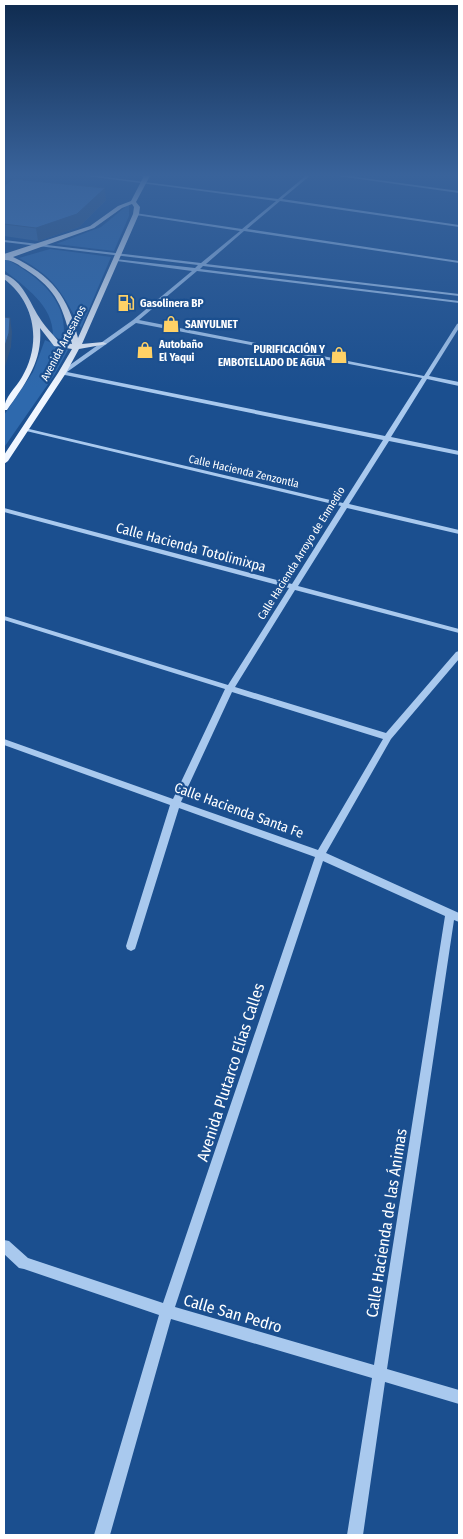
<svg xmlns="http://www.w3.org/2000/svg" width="463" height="1539" font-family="'Fira Sans Condensed',sans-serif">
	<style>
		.green { fill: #2e69ad }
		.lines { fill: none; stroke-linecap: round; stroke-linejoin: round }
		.minor { fill: #a9c9ee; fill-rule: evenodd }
		.major { fill: #f0f6ff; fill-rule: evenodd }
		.wall { fill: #3a679d }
		.shaded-wall { fill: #305480 }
		.building { fill: #4478b7; stroke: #305480 }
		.labels { text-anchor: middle; stroke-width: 4.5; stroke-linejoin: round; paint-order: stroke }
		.far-poi-label { font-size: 11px; font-weight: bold; fill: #fff; stroke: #1b4f8f; text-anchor: start }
		.far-street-label { font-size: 11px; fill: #fff; stroke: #1b4f8f }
		.street-label { font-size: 14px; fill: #fff; stroke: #1b4f8f }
		.near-street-label { font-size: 16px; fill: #fff; stroke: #1b4f8f }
	</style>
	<rect width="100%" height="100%" fill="#1b4f8f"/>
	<g class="green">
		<path d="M129,204V216L114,251L56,244L101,227Z"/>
		<path d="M50,249L111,257L81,328C62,293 56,278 19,258Z"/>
		<path d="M6,259C40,277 70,302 63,342L53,335C53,305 25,287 4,270V260Z"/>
		<path d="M45,340L68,350L55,374L5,446L4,415L33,372Z"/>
	</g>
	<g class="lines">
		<g class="minor">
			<path d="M72,174H82L278,199L308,174H312L282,199L459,225V227L280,201L247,229L459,261V263L244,231L206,264L459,294V296L203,266L200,269L459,301V303L197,271L139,320L424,376L457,324L459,323V328L429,376L459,382V386L427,379L391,437L459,451V455L389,441L349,504L459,530V534L347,508L298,586L459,629V633L295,590L235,687L386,733L456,652L459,651V659L391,739L326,853L459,913V922L454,920L387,1369L459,1390V1404L385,1382L363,1535H347L372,1378L171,1319L110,1535H94L159,1315L24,1269L19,1268L4,1254V1240L9,1241L28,1258L163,1303L315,857L179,808L136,946L135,949L131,951L127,949L126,946L170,805L4,745V739L173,799L225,689L4,620V616L228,685L289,588L4,512V508L292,584L341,506L22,430L25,428L343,503L383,440L60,374V372L133,320L192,271L117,261L115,259L195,268L198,265L4,242V240L201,263L240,231L136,215L135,213L242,229L276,201ZM136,323L422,378L385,436L67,372ZM232,692L383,739L318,850L181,802ZM323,861L445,916L374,1365L175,1307Z"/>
			<path d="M324,174H334L459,191V193Z"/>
		</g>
		<path class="major" d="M145,174H151L136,202L140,207L139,214L82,344L103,342L107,344L79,349L66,373L8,461L4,464V455L58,373L72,349L54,346L40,328C43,361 25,384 7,410H4C4,397 16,388 22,377C42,343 35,302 4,279V274C23,281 29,301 39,317C44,326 53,334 59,342L72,344C63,308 58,290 25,269C19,265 11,259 4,260V254L90,226L118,206L131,201ZM132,204L134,207L133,214L78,338C68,296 52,276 13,257L94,228L122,208Z"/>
	</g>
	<path class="wall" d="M4,186L106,200L79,227L38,241L4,236Z"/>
	<g class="shaded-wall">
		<path d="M105,188L106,200L79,227L38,241L36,228Z"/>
		<path d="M10,318L12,332L11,347L4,370V349Z"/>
	</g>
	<g class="building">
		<path d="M13,179L105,188L77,214L36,228L4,224V186Z"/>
		<path d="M4,317L10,318L9,333L4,349Z"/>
	</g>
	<linearGradient id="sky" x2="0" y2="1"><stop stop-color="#0f2b4f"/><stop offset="0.45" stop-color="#39639b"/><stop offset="1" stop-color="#39639b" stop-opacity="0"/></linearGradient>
	<rect width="463" height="389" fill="url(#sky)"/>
	<defs>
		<g id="fuel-bare" transform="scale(1.35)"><path d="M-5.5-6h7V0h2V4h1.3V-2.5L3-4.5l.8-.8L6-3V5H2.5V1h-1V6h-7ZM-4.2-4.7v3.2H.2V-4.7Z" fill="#ffd166" stroke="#1b4f8f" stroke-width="2.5" paint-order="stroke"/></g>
		<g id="shop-bare" transform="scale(1.35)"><path d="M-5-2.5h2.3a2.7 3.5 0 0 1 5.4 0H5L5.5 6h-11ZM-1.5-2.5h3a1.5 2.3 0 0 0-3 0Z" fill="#ffd166" stroke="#1b4f8f" stroke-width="2.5" paint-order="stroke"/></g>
	</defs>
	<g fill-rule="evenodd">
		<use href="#fuel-bare" x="126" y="303"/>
		<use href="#shop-bare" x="171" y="324"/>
		<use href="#shop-bare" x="145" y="350"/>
		<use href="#shop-bare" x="339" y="355"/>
	</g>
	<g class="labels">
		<g class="far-poi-label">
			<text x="140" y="307">Gasolinera BP</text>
			<text x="185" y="328">SANYULNET</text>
			<text x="159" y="348">Autobaño<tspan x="159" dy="13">El Yaqui</tspan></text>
			<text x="325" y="353" text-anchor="end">PURIFICACIÓN Y<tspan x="325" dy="13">EMBOTELLADO DE AGUA</tspan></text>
		</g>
		<g class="far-street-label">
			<text transform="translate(63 343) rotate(-62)" y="4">Avenida Artesanos</text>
			<text transform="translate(244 471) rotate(13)" y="4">Calle Hacienda Zenzontla</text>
			<text transform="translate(301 553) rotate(-58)" y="4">Calle Hacienda Arroyo de Enmedio</text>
		</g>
		<g class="street-label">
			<text transform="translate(191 547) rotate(15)" y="5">Calle Hacienda Totolimixpa</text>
			<text transform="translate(239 810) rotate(20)" y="5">Calle Hacienda Santa Fe</text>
		</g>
		<g class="near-street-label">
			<text transform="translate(230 1072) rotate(-72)" y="6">Avenida Plutarco Elías Calles</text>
			<text transform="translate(386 1223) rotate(-81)" y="6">Calle Hacienda de las Ánimas</text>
			<text transform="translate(233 1313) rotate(16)" y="6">Calle San Pedro</text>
		</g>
	</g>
	<rect width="463" height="1539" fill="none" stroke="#ffffff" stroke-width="10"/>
</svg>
